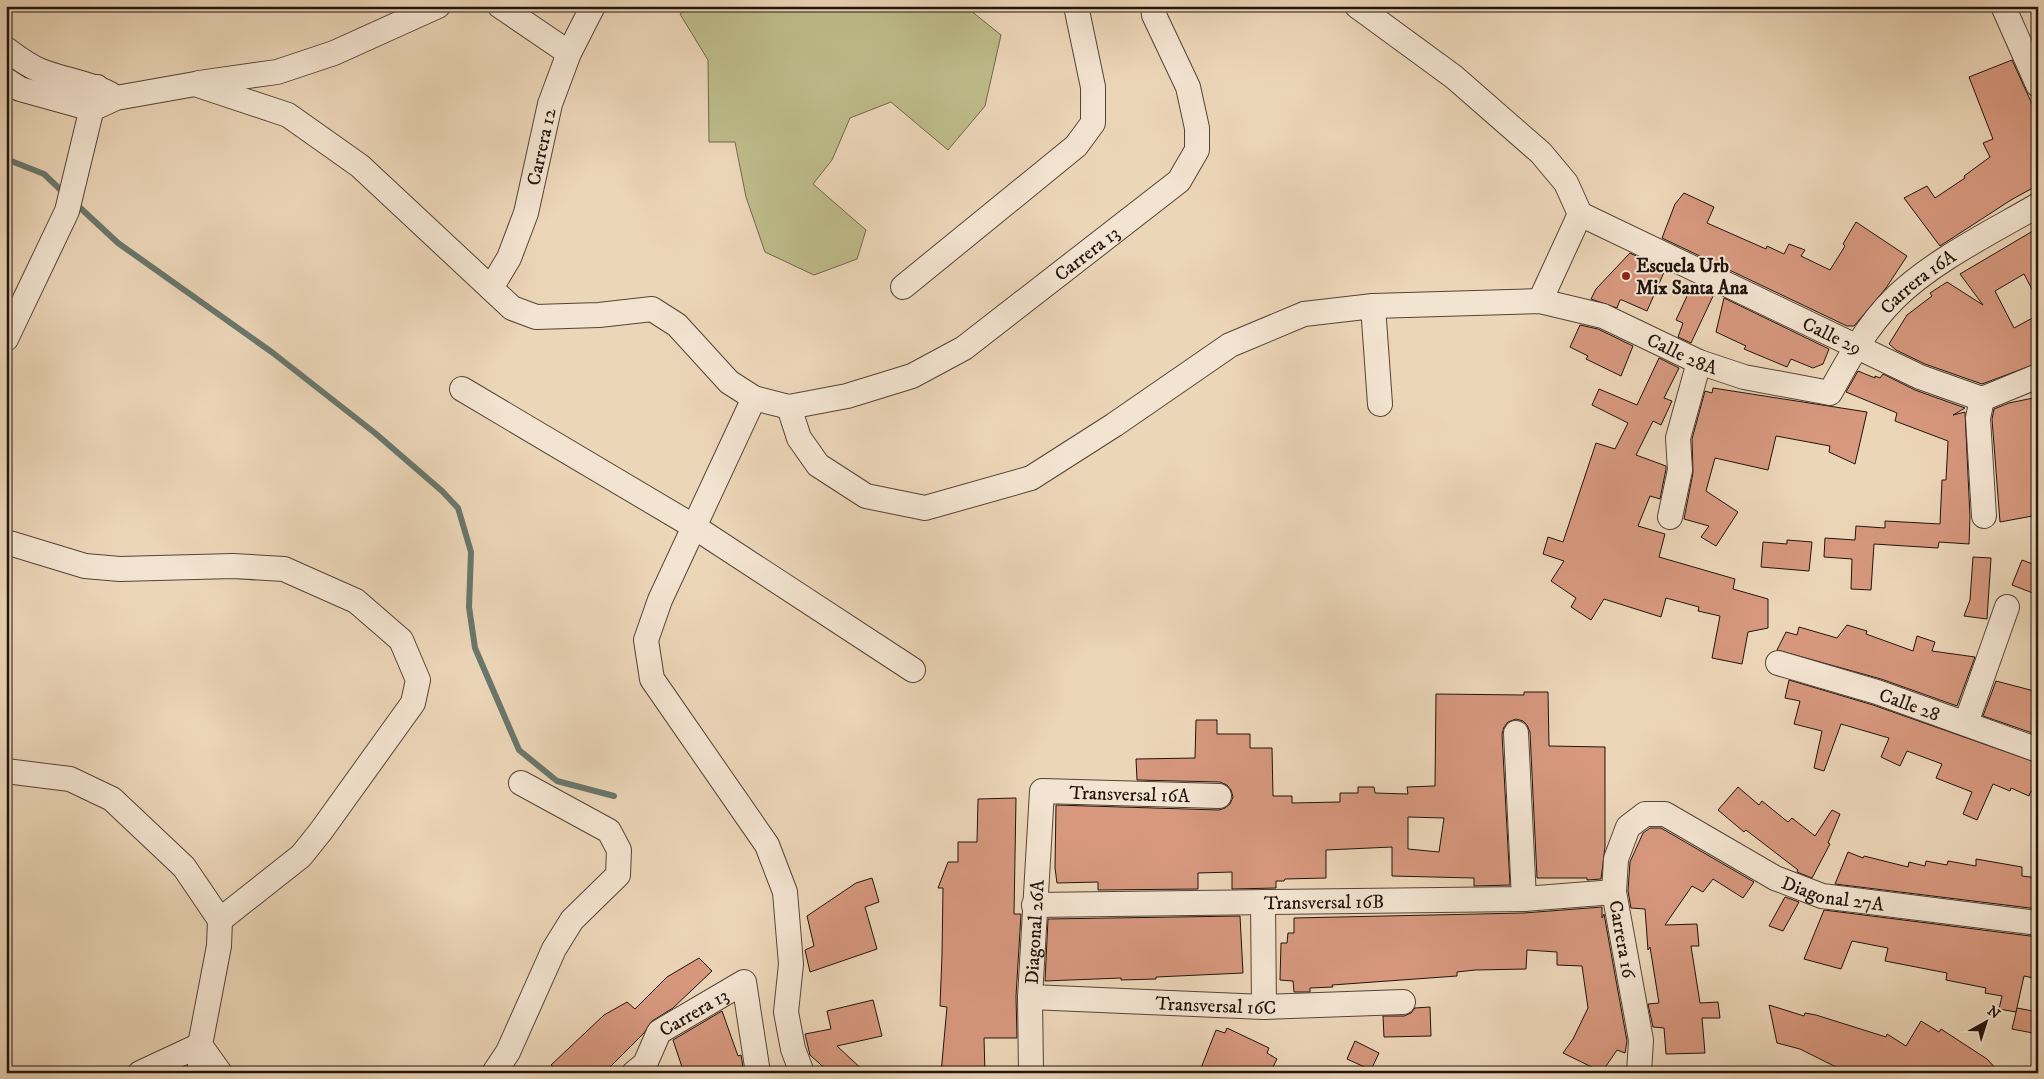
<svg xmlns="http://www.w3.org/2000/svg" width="2044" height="1079" font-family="'IM FELL DW Pica',serif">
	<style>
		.green { fill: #bebc8a; stroke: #70684b }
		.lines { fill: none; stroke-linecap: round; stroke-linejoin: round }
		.stream { stroke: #69776c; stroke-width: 6 }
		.building { fill: #d7987e; stroke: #21140c; fill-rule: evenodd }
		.minor-casing { stroke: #544437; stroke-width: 26 }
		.minor { stroke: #f3e4d1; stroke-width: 24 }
		.poi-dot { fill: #8f2418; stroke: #f3e4d1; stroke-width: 2 }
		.labels { text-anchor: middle; stroke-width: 4; stroke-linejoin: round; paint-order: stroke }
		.street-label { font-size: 19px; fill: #21140c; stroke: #f3e4d1 }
		.poi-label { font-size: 19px; font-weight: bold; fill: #21140c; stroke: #f3e4d1; text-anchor: start }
	</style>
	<rect width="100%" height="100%" fill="#ecd6b8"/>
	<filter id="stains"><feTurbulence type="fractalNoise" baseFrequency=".004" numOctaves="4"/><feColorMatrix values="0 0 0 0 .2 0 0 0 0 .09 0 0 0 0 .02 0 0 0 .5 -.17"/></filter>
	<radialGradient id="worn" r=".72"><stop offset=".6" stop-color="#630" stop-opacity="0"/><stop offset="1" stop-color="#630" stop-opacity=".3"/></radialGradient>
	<path class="green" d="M692,6H965L1001,35L985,106L948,150L891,102L850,118L832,160L813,184L866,230L857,259L814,275L765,252L746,197L735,142H709L708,60L680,14Z"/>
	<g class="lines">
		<g class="stream">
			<path d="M6,159L44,174L66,195"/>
			<path d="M75,203L118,243L273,353L375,433L442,491L458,508L471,552L469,607L475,648L519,750L557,781L614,796"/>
		</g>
	</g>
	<g class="building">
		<path d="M2012,60L2038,117V185L2011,200L1940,246L1904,198L1927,186L1935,198L1965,178L1964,176L1990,157L1983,143L1993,139L1969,77Z"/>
		<path d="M1684,193L1714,207L1707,223L1766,249L1767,246L1784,254L1789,244L1805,250L1801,256L1830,270L1845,246L1843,244L1856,222L1907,256L1886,288L1854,326H1847L1662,238L1675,204Z"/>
		<path d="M2038,228V301L2024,274L1995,291L2014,328L2038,315V363L1982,384L1925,364L1896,350L1889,344L1907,315L1932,296L1930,293L1947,282L1983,305L1960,274Z"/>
		<path d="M1630,253L1665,270L1647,311L1622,300H1620L1617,308L1591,299L1596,289Z"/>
		<path d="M1693,283L1714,294L1691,343L1678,337L1683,323L1676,320Z"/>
		<path d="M1724,298L1829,349L1823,364L1813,368L1791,359L1787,367L1744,349L1746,346L1716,332Z"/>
		<path d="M1580,325L1598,329L1633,346L1621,376L1586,359L1588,356L1570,347Z"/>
		<path d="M1659,358L1679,368L1664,398L1672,401L1661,425L1653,421L1636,455L1666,466V469L1660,499L1650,496L1638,526L1665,534L1659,557L1735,579L1733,589L1768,599V628L1748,632L1742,664L1712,658L1720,616L1698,611L1699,607L1666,598L1661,617L1604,599L1591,620L1571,607L1576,598L1551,581L1564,561L1543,554L1548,537L1563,542L1596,443L1615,449L1628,423L1592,405L1599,389L1637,405Z"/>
		<path d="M1858,371L1875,378V376L1880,378L1883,374L1915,390L1965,408L1953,415L1965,412L1970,517L1969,544L1939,542L1938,548L1874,544L1871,590L1851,589L1852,559L1824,557L1825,538L1855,540L1856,526L1885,528V521L1940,524L1942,480H1946L1948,441L1895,421L1897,413L1846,392Z"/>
		<path d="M1713,388L1867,412L1855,464L1829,452L1830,446L1776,436L1768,470L1715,458L1706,491L1738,512L1716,546L1701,537L1709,526L1684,519L1693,473L1692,439L1705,391L1712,393Z"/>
		<path d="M2038,397V515L2000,522L1992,419L1994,409L2009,403Z"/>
		<path d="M1787,540L1812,542L1809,571L1761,567L1763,542L1787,544Z"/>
		<path d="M1973,557L1991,558L1987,619L1964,616L1970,600Z"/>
		<path d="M2022,560L2038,566V595L2012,585Z"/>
		<path d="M1847,625L1867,631L1866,634L1913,651L1917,636L1935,642L1932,651L1975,657L1957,706L1881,679L1777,650L1786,632L1797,635L1799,627L1837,638Z"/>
		<path d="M1789,680L1873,705L2038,763V793L2031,791L2029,796L2011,788L2010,791L1993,784L1977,820L1963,814L1972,792L1936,778L1942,764L1907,751L1900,766L1881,757L1889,738L1841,724L1824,771L1814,768L1822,731L1794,724L1800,701L1785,698Z"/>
		<path d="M1996,681L2038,692V735L1983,716Z"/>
		<path d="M1524,692H1548L1549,746L1605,747V847L1601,879L1587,880V878H1537L1530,732L1527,725L1523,721L1516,719L1508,722L1504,727L1502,734L1510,885L1474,886V878L1392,876V847L1326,850V878L1285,879L1284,881H1276V888L1232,889V872L1198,873V889L1098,890V882L1057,883L1055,868L1056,805L1219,810L1225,808L1230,804L1233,797L1231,790L1227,785L1220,782L1137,780L1136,759L1195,758L1196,720H1217V734H1250V748H1272L1273,796H1292V803L1340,802V793H1358V787H1374L1375,793L1408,794L1407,787L1435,786L1436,694L1524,695ZM1408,817L1444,818L1439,852L1408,849Z"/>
		<path d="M1738,787L1759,805L1762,801L1788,822L1792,818L1815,836L1832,810L1840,814L1828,843L1830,844L1812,878L1797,872L1798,870L1746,830L1744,832L1718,810Z"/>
		<path d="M1016,798L1014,914H1021L1016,996L1017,1038H984L985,1073H941L947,1007L940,1006L942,955L943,888H938L948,862H958V842H977L978,799Z"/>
		<path d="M1650,828H1661L1754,882L1743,898L1713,879L1703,892L1692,886L1665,925L1697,924L1699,946H1691L1700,1003L1718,1002L1720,1018H1702L1705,1053L1666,1054L1664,1028L1653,1027L1648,1004L1659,1003L1650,947L1648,950L1645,909L1631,908L1628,891L1630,862L1643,833Z"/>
		<path d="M1848,852L1863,858L1864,856L1908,867L1909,862L1925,866L1926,861L1947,865L1948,861L1976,866V859L2022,867V876L2038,878V909L1835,884Z"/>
		<path d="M872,878L879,902L865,907L877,949L810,972L805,950L814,946L807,916L856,883Z"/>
		<path d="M1785,897L1799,902L1783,931L1769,926Z"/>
		<path d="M1602,907V918L1604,914L1627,1041L1625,1053L1617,1050L1602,1072L1563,1053L1573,1039L1588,1008L1582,966L1557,965V952L1527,950L1526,969L1475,970L1457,972V976L1332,985L1333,987L1310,988V992H1294L1293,981L1280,980L1281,943H1287L1288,933H1294V918L1524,913Z"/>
		<path d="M1824,910L2038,937V979L2024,976L2016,1012L1999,1009L2002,996L1985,993L1986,988L1946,980L1947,973L1885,961L1888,948L1852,941L1841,969L1804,959Z"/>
		<path d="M1240,916L1243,973L1156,977V979L1121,980V978L1045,981L1048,919Z"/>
		<path d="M699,958L712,971L673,1008L652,1021L644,1033L604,1073H559L551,1065L604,1015L627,1002L635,1009L667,977Z"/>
		<path d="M873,1000L882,1036L837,1046L866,1073H830L810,1055L805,1034L831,1029L827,1011Z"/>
		<path d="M1769,1005L1804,1016L1805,1013L1816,1015L1886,1037L1887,1034L1906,1046L1921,1021L1939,1032L1941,1029L1987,1059L2000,1073H1848L1800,1049L1777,1043Z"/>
		<path d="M1430,1007L1431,1036L1384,1037L1383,1016H1404L1411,1013L1415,1008Z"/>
		<path d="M2017,1008L2038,1012V1034L2012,1029Z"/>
		<path d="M722,1011L738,1056L741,1055L744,1073H684L673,1040Z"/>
		<path d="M1227,1028L1269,1048L1267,1053L1277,1059L1270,1073H1199L1216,1030L1225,1033Z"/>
		<path d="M1355,1041L1379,1053L1371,1070L1347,1059Z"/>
	</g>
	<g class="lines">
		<g class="minor-casing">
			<g id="minor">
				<path d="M500,6L569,53"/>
				<path d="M1357,6L1454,77L1541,153L1566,183L1580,214L1540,301"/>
				<path d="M2003,6L2038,85"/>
				<path d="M6,49C17,57 27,65 39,70C62,80 88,82 110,94"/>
				<path id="s1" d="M6,80L20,89L92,109L116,98L195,84L288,115L360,166L512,308L536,317L599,315L652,309L677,325L729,382L754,398L789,407L847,396L912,376L964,348L1179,181L1197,150V128L1188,87L1154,15L1153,6"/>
				<path d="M199,83L277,72L334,53L438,6"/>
				<path id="s2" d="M1580,214L1920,377L1982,399"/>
				<path d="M903,287L1076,146L1093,123V87L1076,6"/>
				<path id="s3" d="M491,288L509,258L526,213L550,104L569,53L593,6"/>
				<path d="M1373,306L1380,404"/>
				<path d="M6,339L67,211L97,87"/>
				<path d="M462,389L693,526L913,670"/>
				<path d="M754,398L660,600L646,640L652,679L767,845L785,892L791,964L786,1012L793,1049L802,1073"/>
				<path d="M1982,399L1978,418L1984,516"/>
				<path d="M1982,399L2038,376"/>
				<path id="s4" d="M789,407L799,438L818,465L866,496L925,508L1031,478L1114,425L1230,345L1304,314L1373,306L1540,301L1603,316L1699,362L1744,377L1830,393C1848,360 1867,326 1894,299C1932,261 1992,232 2038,205"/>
				<path d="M1670,517L1680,470L1678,438L1699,362"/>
				<path d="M6,542L85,566L120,569L233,566L284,569L356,601L401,640L418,680L413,703L321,831L301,856L220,920"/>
				<path id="s5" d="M1778,663L1877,692L2038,750"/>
				<path d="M1966,723L2007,607"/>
				<path d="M1516,733L1524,899"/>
				<path d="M6,771L70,779L112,799L184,867L220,920L219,946L200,1045V1073"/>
				<path d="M1263,902L1264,1007"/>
				<path id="s6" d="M1034,905L1524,899L1614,892"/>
				<path id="s7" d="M1030,997L1264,1007L1403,1002"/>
				<path d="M200,1045L220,1073"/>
				<path d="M140,1073L200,1045"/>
				<path d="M494,1073L508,1052L554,949L572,920L618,875L619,850L609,831L521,783"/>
				<path id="s8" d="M634,1073L645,1064L659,1032L744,982L758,1073"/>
				<path id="s9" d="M1031,1073L1030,997L1042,791L1219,796"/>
				<path id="s10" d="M1639,1073L1641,1040L1614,892L1616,859L1628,827L1645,814H1665L1775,878L1822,896L2038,923"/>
			</g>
		</g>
		<use href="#minor" class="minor"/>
	</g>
	<circle class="poi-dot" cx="1626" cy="276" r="5"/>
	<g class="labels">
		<g class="street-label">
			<text dy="7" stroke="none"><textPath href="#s3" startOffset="151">Carrera 12</textPath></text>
			<text dy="7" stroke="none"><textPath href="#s1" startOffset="1248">Carrera 13</textPath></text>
			<text dy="7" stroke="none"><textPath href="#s4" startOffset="1299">Carrera 16A</textPath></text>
			<text dy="7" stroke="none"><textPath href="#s2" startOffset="280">Calle 29</textPath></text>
			<text dy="7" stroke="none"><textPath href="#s4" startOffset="1002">Calle 28A</textPath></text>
			<text dy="7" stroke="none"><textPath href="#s5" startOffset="138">Calle 28</textPath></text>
			<text dy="7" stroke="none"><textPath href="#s9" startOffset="370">Transversal 16A</textPath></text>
			<text dy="7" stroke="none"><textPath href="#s10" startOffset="480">Diagonal 27A</textPath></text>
			<text dy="7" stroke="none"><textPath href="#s6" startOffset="290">Transversal 16B</textPath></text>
			<text dy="7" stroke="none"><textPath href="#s9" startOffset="141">Diagonal 26A</textPath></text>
			<text transform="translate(1623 939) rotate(80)" y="7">Carrera 16</text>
			<text dy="7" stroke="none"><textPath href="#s7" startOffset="186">Transversal 16C</textPath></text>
			<text dy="7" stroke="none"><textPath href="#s8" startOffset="89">Carrera 13</textPath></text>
		</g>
		<g class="poi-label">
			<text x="1636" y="272">Escuela Urb<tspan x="1636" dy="22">Mix Santa Ana</tspan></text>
		</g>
	</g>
	<rect width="2044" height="1079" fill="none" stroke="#ecd6b8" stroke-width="25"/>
	<rect x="8" y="8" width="2029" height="1064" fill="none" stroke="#21140c" stroke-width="2.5"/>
	<rect x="12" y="12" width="2019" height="1054" fill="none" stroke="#21140c"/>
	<g transform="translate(1986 1022) rotate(39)" stroke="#f3e4d1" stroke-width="4" paint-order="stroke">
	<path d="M0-4L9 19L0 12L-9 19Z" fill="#21140c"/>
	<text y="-8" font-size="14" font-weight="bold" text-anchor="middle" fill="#21140c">N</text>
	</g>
	<rect width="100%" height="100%" filter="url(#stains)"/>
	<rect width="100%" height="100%" fill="url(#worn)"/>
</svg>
